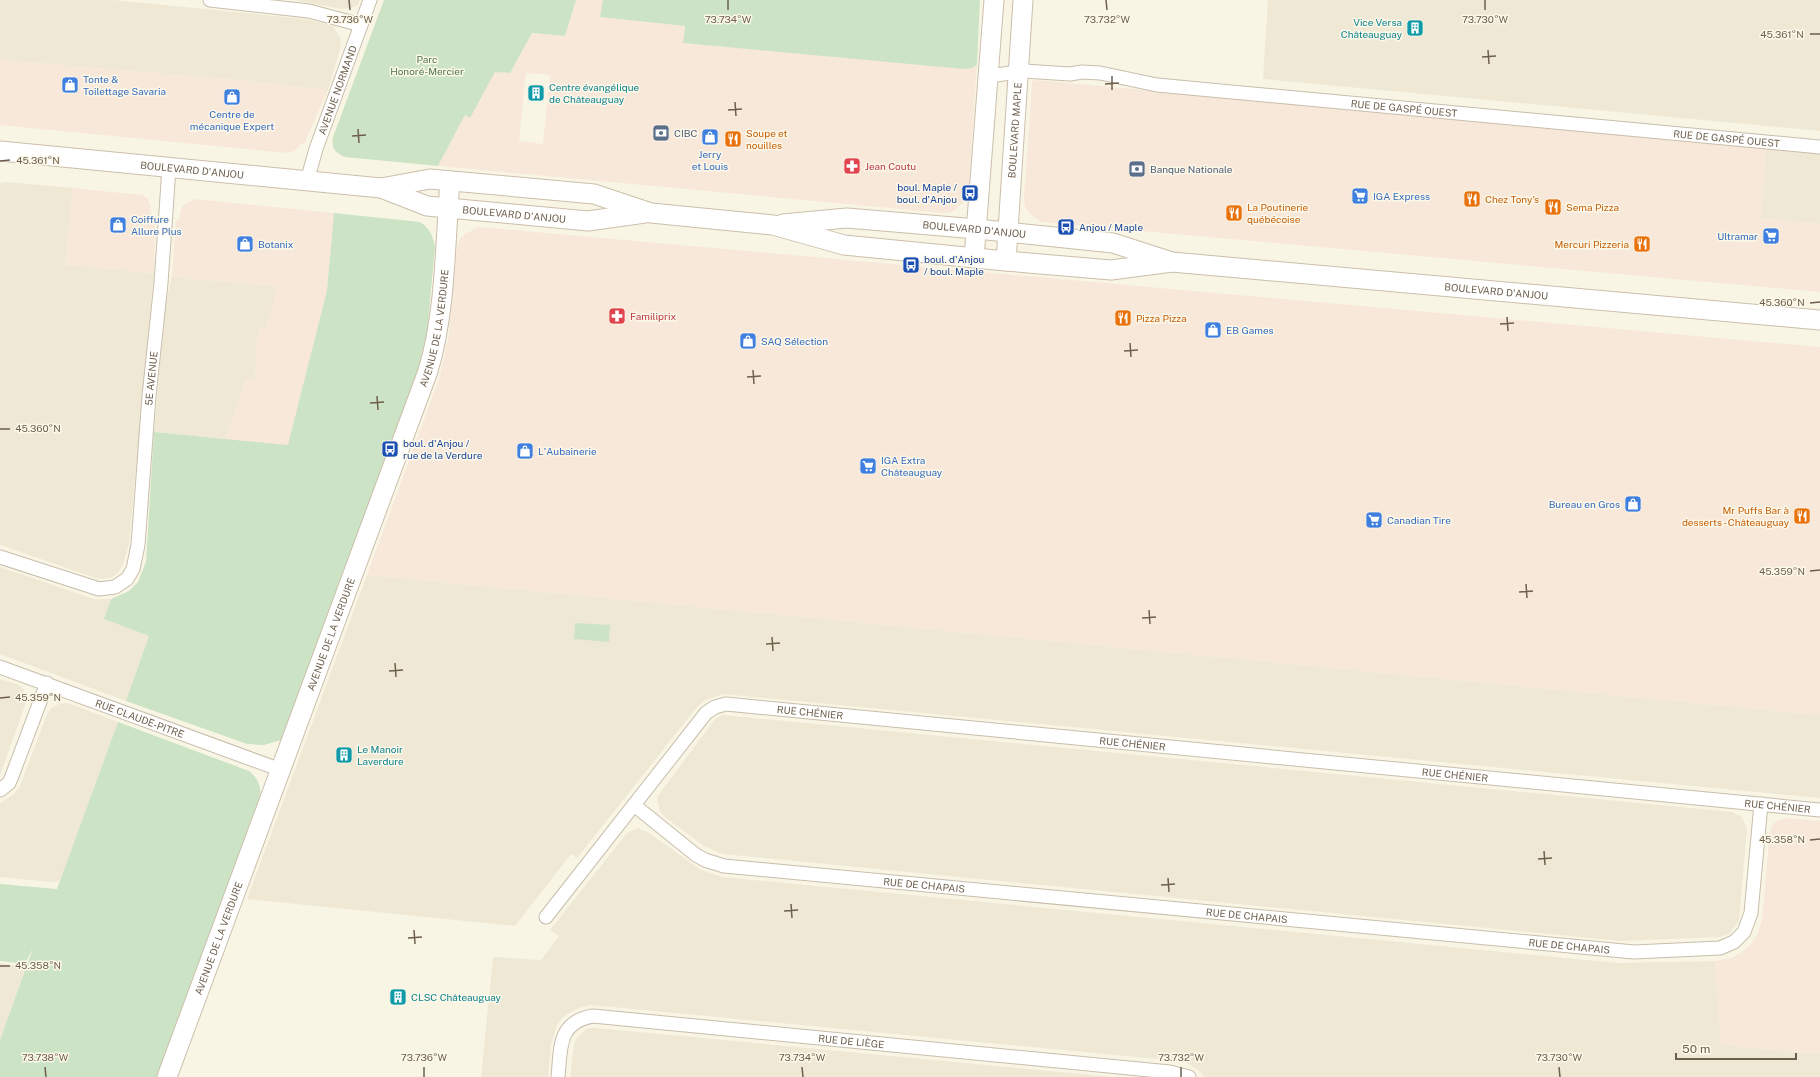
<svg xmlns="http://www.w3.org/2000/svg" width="1820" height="1077" font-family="'Public Sans',sans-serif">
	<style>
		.residential { fill: #efe8d4 }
		.commercial { fill: #f8e8da; fill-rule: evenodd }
		.green { fill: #cce4c5 }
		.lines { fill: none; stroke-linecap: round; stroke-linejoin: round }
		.street-casing { stroke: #c8beac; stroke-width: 15 }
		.secondary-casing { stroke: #cbbfab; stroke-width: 21 }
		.street { stroke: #fff; stroke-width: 13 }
		.secondary { stroke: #fff; stroke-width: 19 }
		.ticks { fill: none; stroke: #6e5f4d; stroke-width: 1.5 }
		.labels { text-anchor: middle; stroke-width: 3; stroke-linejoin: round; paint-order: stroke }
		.culture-label { font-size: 10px; fill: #0d838f; stroke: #fcf8ea; text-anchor: start }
		.park-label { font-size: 10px; fill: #50784a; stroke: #fcf8ea }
		.shop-label { font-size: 10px; fill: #366cbe; stroke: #fcf8ea; text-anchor: start }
		.street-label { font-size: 10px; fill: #6e5f4d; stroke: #fcf8ea }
		.service-label { font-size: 10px; fill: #4e5e75; stroke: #fcf8ea; text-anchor: start }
		.food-label { font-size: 10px; fill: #c56008; stroke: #fcf8ea; text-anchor: start }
		.health-label { font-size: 10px; fill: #be3a42; stroke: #fcf8ea; text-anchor: start }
		.transit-label { font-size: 10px; fill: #164399; stroke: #fcf8ea; text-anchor: start }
		.ticks-label { font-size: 10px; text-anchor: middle; fill: #6e5f4d; stroke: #fcf8ea; stroke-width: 3; stroke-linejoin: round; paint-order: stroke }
	</style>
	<rect width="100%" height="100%" fill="#f9f5e5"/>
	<g class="residential">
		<path d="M0,0H113L306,19L333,26L340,38L341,46L328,90L238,80L0,60Z"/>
		<path d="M294,0H360L358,5L351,8L341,9Z"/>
		<path d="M1268,0H1820V131L1263,79Z"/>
		<path d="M1766,147L1820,152V224L1761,218Z"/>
		<path d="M6,182L73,188L65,265L154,273L129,544L123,565L117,574L110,578L102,579L96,578L0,545V183Z"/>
		<path d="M172,277L278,286L266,328L258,329L255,381L246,380L225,439L154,432L165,305Z"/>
		<path d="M0,567L94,599H111L104,619L149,636L126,701L0,654Z"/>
		<path d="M367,575L1820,715V798L723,694L705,700L697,707L577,858L571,854L515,926L247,899Z"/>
		<path d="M0,679L17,684L23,688L27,700L0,775Z"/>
		<path d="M68,703L118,722L60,881L49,882L0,877V803L14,794L20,786L47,714L51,708L59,704Z"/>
		<path d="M722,715L1732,812L1742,817L1747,829L1739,920L1729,934L1720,937L1621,941L722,854L704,846L666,818L660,811L657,797L715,719Z"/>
		<path d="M638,828L649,833L701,870L723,877L1618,963L1715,961L1721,1045L1820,1054V1077H1205L1199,1071L1189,1064L1178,1061L591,1005L581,1007L571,1012L562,1018L557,1025L551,1044L548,1077H481L493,957L541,960L559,936L550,930L627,833Z"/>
		<path d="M0,963L26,967L0,1040Z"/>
		<path d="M588,1028H597L1114,1077H570L574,1045L577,1037Z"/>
	</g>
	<g class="commercial">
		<path d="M576,0H604L601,17L685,26L683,43L972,68L977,65L968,194L964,202L952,212L943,213L438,166L465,115L470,117L495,71L510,73L532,33L565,36ZM526,73L550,75L543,144L519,141Z"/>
		<path d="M0,60L238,80L328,90L304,144L301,143L295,151L286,153L0,125Z"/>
		<path d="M1035,80L1766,147L1761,218L1820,224V292L1041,222L1030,214L1025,207L1024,199L1032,82Z"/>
		<path d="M73,188L142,195L147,198L150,205L151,214L155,216L154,273L65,265Z"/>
		<path d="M195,199L334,213L327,290L288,446L225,439L246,379L255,381L258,329L266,328L277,286L172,277L176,220L179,219L182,206Z"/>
		<path d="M479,227L1820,347V715L367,575L440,376L449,334L457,247L459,240L465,234Z"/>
		<path d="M1786,818L1820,821V1054L1721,1045L1715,961L1731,958L1742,952L1751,944L1758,933L1762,919L1770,832L1772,825L1778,820Z"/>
	</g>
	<g class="green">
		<path d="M384,0H576L565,36L532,33L510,73L495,72L470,118L465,115L438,166L345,157C335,153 331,148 333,137Z"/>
		<path d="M603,0H980L977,65L972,68L963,69L683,43L685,26L600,17Z"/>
		<path d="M334,213L420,222C430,228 433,236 435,247L427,334L415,380L281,740L264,745L247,744L126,701L149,636L104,619L111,599L129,591L138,582L146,562L154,432L288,445L327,290Z"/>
		<path d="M575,623L610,625L609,642L574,639Z"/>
		<path d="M118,722L249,771C258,778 262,787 260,799L157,1077H0V1040L33,948L25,964L0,961V884L57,889Z"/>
	</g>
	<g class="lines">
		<g class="street-casing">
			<g id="street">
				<path d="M210,0L309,11L361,25"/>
				<path id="s1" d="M989,76L1024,71L1070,74L1082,72L1100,73L1157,85L1820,147"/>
				<path id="s2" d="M307,181L316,149L370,0"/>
				<path id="s3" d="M0,557L99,589L115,587L127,579L133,569L138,545L149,396L161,283L169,168"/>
				<path id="s4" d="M0,667L281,770"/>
				<path d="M0,790L9,783L12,776L47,683"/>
				<path id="s5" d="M634,805L696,855L705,860L724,866L1634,952L1720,948L1734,942L1744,932L1751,913L1761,804"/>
				<path id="s6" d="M546,917L706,713L715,707L726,704L1820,810"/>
				<path id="s7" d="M558,1077C561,1049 557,1022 593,1016L1170,1072L1189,1077"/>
			</g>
		</g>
		<g class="secondary-casing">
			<g id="secondary">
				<path id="s8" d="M0,151L381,188L430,179L594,194L651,213L773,225L844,245L1006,261L1111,270L1172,262"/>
				<path id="s9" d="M381,188L427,206L448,208L588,221L645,213"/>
				<path id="s10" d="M783,224L847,218L977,229L1113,243L1172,262L1820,320"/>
				<path d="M974,258L994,0"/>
				<path id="s11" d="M1006,261L1023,0"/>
				<path id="s12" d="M167,1077L428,371C446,311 445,243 450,181"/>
			</g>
		</g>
		<use href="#street" class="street"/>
		<use href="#secondary" class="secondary"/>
	</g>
	<path class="ticks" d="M349,0L350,10M728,0V10M1106,0L1107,10M1485,0V10M1810,34H1820M1488,50L1489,64M1482,57L1496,56M1112,76V90M1105,84L1119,83M735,102L736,116M728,110L742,109M358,129L359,143M352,136L366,135M0,161L10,160M1810,303L1820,302M1507,317L1508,331M1500,324L1514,323M1130,343L1131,357M1124,351L1138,350M753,370L754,384M747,377L761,376M377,396L378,410M370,403L384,402M0,429H10M1810,571L1820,570M1526,584L1527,598M1519,592L1533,591M1149,610L1150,624M1142,618L1156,617M772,637L773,651M766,644L780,643M395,663L396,677M389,671L403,670M0,698L10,697M1810,840L1820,839M1544,851L1545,865M1538,859L1552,858M1168,878L1169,892M1161,885L1175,884M791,904L792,918M784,911L798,910M414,930L415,944M408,938L422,937M0,966H10M45,1067L46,1077M424,1067V1077M802,1067L803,1077M1181,1067V1077M1559,1067L1560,1077"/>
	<defs>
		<g id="building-square" transform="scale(0.9)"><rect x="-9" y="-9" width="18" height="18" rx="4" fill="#0f9aa8" stroke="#fcf8ea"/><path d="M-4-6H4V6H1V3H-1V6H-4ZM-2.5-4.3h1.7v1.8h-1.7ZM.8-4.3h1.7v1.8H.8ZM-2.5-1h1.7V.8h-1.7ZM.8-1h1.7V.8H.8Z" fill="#fff"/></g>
		<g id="shop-square" transform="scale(0.9)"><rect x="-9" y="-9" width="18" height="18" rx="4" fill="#3f7fe0" stroke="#fcf8ea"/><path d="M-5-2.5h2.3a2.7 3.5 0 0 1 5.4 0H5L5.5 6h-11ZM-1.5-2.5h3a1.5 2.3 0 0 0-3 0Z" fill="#fff"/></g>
		<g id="bank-square" transform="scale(0.9)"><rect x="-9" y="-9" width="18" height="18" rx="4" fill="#5c6f8a" stroke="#fcf8ea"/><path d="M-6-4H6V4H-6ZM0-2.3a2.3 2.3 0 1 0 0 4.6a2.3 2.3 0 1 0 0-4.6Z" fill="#fff"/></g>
		<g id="restaurant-square" transform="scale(0.9)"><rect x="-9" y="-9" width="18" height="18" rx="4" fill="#e8710a" stroke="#fcf8ea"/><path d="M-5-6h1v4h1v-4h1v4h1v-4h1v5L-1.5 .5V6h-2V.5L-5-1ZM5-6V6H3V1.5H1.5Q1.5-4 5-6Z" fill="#fff"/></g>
		<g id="pharmacy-square" transform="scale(0.9)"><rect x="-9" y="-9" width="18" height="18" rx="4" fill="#e0444e" stroke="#fcf8ea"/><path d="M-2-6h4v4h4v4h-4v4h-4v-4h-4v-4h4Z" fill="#fff"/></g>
		<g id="bus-square" transform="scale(0.9)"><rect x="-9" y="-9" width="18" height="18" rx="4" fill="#1a4fb4" stroke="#fcf8ea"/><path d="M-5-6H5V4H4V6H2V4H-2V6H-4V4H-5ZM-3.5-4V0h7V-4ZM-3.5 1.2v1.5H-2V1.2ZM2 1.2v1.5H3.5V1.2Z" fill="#fff"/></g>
		<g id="supermarket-square" transform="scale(0.9)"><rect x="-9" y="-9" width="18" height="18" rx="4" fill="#3f7fe0" stroke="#fcf8ea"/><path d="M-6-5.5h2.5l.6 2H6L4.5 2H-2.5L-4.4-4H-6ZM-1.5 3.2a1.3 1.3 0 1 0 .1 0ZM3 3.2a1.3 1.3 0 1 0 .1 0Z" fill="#fff"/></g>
	</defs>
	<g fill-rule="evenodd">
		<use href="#building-square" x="1415" y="28"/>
		<use href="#shop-square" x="70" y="85"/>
		<use href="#building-square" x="536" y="93"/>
		<use href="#shop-square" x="232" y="97"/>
		<use href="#bank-square" x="661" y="133"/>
		<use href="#shop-square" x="710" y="137"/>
		<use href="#restaurant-square" x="733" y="139"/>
		<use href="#pharmacy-square" x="852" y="166"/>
		<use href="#bank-square" x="1137" y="169"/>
		<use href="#bus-square" x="970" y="193"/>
		<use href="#supermarket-square" x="1360" y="196"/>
		<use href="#restaurant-square" x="1472" y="199"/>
		<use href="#restaurant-square" x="1553" y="207"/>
		<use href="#restaurant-square" x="1234" y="213"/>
		<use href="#shop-square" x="118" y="225"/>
		<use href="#bus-square" x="1066" y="227"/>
		<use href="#supermarket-square" x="1771" y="236"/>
		<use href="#shop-square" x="245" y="244"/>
		<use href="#restaurant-square" x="1642" y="244"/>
		<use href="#bus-square" x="911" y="265"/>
		<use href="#pharmacy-square" x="617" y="316"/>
		<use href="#restaurant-square" x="1123" y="318"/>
		<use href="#shop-square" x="1213" y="330"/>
		<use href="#shop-square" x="748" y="341"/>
		<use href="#bus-square" x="390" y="449"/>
		<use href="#shop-square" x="525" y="451"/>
		<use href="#supermarket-square" x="868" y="466"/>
		<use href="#shop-square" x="1633" y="504"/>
		<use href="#restaurant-square" x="1802" y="516"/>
		<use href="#supermarket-square" x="1374" y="520"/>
		<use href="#building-square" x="344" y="755"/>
		<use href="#building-square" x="398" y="997"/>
	</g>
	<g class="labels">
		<g class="culture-label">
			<text x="1402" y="26" text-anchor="end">Vice Versa<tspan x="1402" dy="12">Châteauguay</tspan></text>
			<text x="549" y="91">Centre évangélique<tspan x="549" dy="12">de Châteauguay</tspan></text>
			<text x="357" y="753">Le Manoir<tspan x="357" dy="12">Laverdure</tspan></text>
			<text x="411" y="1001">CLSC Châteauguay</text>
		</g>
		<g class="park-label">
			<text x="427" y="63">Parc<tspan x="427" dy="12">Honoré-Mercier</tspan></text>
		</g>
		<g class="shop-label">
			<text x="83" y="83">Tonte &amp;<tspan x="83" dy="12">Toilettage Savaria</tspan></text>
			<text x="232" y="118" text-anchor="middle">Centre de<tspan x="232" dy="12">mécanique Expert</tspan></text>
			<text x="710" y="158" text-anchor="middle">Jerry<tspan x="710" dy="12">et Louis</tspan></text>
			<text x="1373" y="200">IGA Express</text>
			<text x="131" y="223">Coiffure<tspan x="131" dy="12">Allure Plus</tspan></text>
			<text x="1758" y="240" text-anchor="end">Ultramar</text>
			<text x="258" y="248">Botanix</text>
			<text x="1226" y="334">EB Games</text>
			<text x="761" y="345">SAQ Sélection</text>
			<text x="538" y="455">L'Aubainerie</text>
			<text x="881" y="464">IGA Extra<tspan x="881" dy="12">Châteauguay</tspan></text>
			<text x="1620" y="508" text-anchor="end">Bureau en Gros</text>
			<text x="1387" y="524">Canadian Tire</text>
		</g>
		<g class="street-label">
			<text dy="4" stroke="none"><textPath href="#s2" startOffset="96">AVENUE NORMAND</textPath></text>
			<text dy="4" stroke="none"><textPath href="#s1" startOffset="418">RUE DE GASPÉ OUEST</textPath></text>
			<text dy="4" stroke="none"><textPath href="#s11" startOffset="131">BOULEVARD MAPLE</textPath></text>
			<text dy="4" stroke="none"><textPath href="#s1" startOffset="742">RUE DE GASPÉ OUEST</textPath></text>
			<text dy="4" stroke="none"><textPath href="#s8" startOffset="193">BOULEVARD D'ANJOU</textPath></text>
			<text dy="4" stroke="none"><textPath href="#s9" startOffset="137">BOULEVARD D'ANJOU</textPath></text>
			<text dy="4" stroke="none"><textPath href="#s10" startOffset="192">BOULEVARD D'ANJOU</textPath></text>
			<text dy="4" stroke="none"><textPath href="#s10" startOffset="719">BOULEVARD D'ANJOU</textPath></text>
			<text dy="4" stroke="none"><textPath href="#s12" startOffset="796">AVENUE DE LA VERDURE</textPath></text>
			<text dy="4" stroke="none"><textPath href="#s3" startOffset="338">5E AVENUE</textPath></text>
			<text dy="4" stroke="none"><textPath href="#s12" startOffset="472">AVENUE DE LA VERDURE</textPath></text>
			<text dy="4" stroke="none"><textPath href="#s6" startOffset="366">RUE CHÉNIER</textPath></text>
			<text dy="4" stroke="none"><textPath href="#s4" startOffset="149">RUE CLAUDE-PITRE</textPath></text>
			<text dy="4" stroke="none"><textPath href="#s6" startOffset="690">RUE CHÉNIER</textPath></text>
			<text dy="4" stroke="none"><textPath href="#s6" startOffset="1014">RUE CHÉNIER</textPath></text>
			<text dy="4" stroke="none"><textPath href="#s6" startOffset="1338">RUE CHÉNIER</textPath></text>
			<text dy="4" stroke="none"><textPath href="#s5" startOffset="311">RUE DE CHAPAIS</textPath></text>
			<text dy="4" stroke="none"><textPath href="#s5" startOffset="635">RUE DE CHAPAIS</textPath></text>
			<text dy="4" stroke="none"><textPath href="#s12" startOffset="148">AVENUE DE LA VERDURE</textPath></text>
			<text dy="4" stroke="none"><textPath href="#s5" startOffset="959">RUE DE CHAPAIS</textPath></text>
			<text dy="4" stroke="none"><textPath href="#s7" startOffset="338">RUE DE LIÈGE</textPath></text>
		</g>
		<g class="service-label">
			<text x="674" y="137">CIBC</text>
			<text x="1150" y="173">Banque Nationale</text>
		</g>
		<g class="food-label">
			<text x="746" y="137">Soupe et<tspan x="746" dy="12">nouilles</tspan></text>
			<text x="1485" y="203">Chez Tony's</text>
			<text x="1247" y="211">La Poutinerie<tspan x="1247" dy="12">québécoise</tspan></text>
			<text x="1566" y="211">Sema Pizza</text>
			<text x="1629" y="248" text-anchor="end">Mercuri Pizzeria</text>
			<text x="1136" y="322">Pizza Pizza</text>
			<text x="1789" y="514" text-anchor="end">Mr Puffs Bar à<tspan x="1789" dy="12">desserts - Châteauguay</tspan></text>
		</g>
		<g class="health-label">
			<text x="865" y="170">Jean Coutu</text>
			<text x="630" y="320">Familiprix</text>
		</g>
		<g class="transit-label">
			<text x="957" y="191" text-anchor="end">boul. Maple /<tspan x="957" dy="12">boul. d'Anjou</tspan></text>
			<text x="1079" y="231">Anjou / Maple</text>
			<text x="924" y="263">boul. d'Anjou<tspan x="924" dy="12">/ boul. Maple</tspan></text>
			<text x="403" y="447">boul. d'Anjou /<tspan x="403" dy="12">rue de la Verdure</tspan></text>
		</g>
	</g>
	<g class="ticks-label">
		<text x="350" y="23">73.736°W</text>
		<text x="728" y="23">73.734°W</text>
		<text x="1107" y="23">73.732°W</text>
		<text x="1485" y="23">73.730°W</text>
		<text x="1782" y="38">45.361°N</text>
		<text x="38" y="164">45.361°N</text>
		<text x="1782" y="306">45.360°N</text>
		<text x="38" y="432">45.360°N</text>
		<text x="1782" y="575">45.359°N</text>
		<text x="38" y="701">45.359°N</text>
		<text x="1782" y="843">45.358°N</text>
		<text x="38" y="969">45.358°N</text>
		<text x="45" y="1061">73.738°W</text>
		<text x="424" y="1061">73.736°W</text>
		<text x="802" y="1061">73.734°W</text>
		<text x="1181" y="1061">73.732°W</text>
		<text x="1559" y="1061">73.730°W</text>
	</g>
	<path d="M1676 1053v6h120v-6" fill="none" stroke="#6e5f4d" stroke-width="2"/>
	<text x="1682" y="1053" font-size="12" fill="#6e5f4d" stroke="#fcf8ea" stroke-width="3" paint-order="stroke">50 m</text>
</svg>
